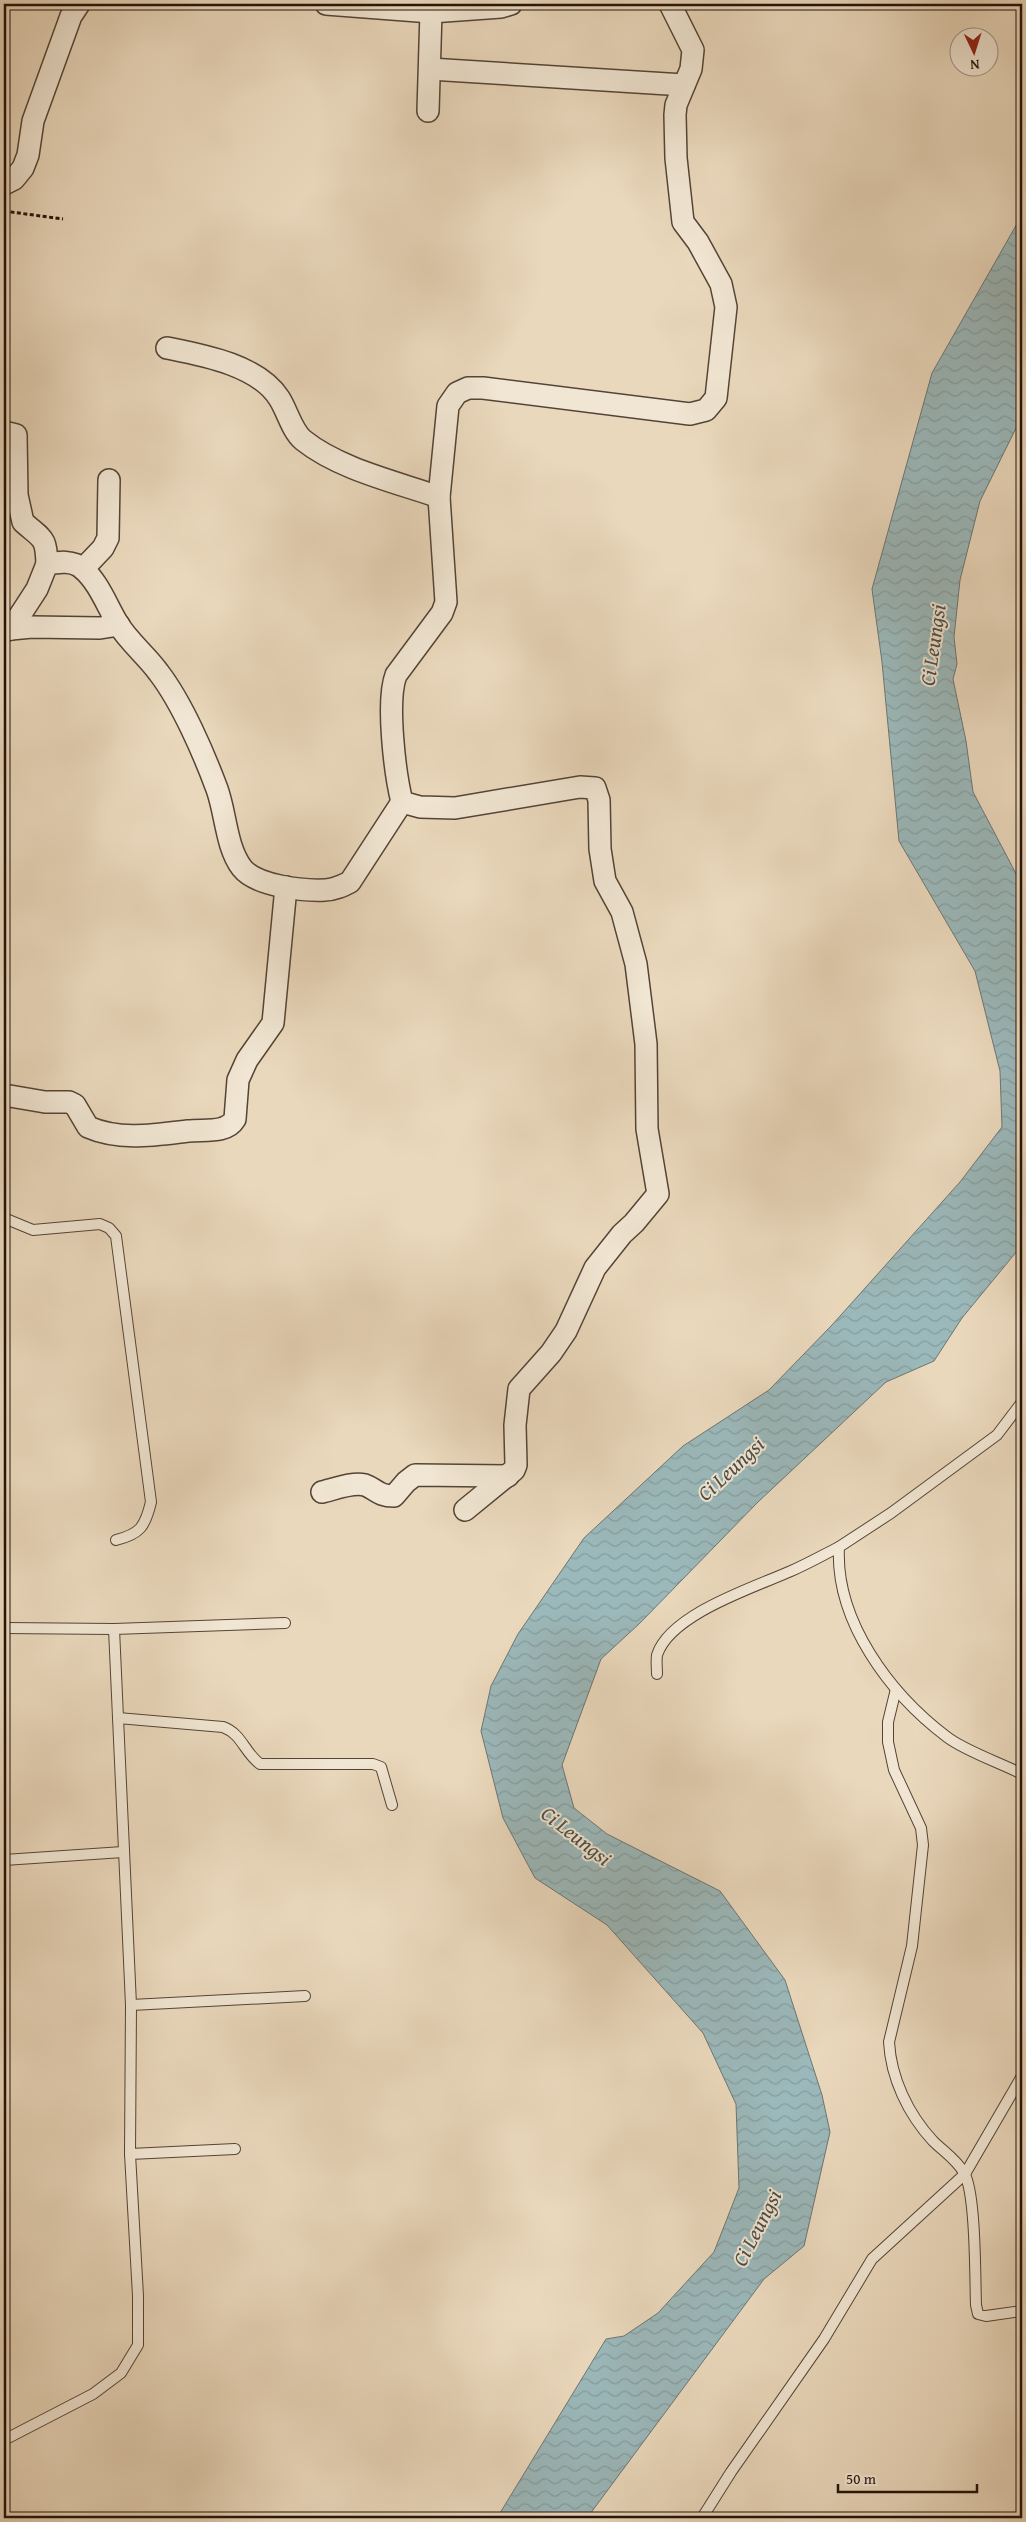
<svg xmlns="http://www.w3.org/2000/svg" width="1026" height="2522" font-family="'Gentium Book Plus',serif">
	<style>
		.water { fill: url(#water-waves); stroke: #6b7674 }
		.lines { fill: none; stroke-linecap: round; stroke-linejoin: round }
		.lane-casing { stroke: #544436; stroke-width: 12 }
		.street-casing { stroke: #544436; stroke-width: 24 }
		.path { stroke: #22130a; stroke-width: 3; stroke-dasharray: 4 2.5; stroke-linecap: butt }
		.lane { stroke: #f1e6d3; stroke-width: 10 }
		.street { stroke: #f1e6d3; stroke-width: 21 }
		.labels { text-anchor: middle; stroke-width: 4; stroke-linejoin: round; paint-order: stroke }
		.water-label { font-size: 21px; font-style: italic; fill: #4c4d48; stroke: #f1e6d3 }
	</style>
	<defs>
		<pattern id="water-waves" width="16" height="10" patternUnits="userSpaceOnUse" patternTransform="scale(1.25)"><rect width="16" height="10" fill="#9bb8ba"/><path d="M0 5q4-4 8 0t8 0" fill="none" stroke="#859d9f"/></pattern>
	</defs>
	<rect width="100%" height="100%" fill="#ead8bc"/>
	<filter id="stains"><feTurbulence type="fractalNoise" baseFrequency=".004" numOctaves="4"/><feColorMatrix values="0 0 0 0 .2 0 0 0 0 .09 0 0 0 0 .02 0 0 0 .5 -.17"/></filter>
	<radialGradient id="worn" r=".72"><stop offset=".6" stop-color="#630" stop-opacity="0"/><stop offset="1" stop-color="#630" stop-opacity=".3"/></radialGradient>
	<path class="water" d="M1022,215V416L980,501L960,580L954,637L957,664L953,679L966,741L973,792L1022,885V1245L962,1318L934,1361L886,1382L758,1502L640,1623L601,1659L562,1765L574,1808L607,1834L720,1891L785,1980L822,2095L830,2132L804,2246L764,2279L587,2518H497L606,2339L624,2336L658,2313L714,2252L739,2188L736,2104L703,2033L607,1925L535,1878L503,1818L481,1731L491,1686L518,1634L584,1538L683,1446L769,1390L832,1325L960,1182L1002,1127L1000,1071L975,971L899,841L882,662L872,589L932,373Z"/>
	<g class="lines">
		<g class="lane-casing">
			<g id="lane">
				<path d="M4,1218L33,1230L100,1224L109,1228L116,1236L151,1502C145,1527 140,1534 116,1540"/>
				<path d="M1022,1402L997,1435L891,1513L839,1547C835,1621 890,1694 947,1737C965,1751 1001,1763 1022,1774"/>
				<path d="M4,1628L114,1629L131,2005L130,2154L138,2296V2345L121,2373L93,2394L4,2440"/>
				<path d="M114,1629L285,1623"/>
				<path d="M657,1674C657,1668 656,1661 657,1655C670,1614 755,1587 791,1571C807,1564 823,1555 839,1547"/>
				<path d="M896,1689L888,1722V1742L894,1770L921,1828L923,1845L912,1946L889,2042C891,2078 908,2114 933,2141C943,2151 957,2160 964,2173C976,2192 975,2279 976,2305L978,2314L986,2316L1022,2311"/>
				<path d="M118,1718L223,1727C242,1734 244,1752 260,1764H373L381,1767L392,1805"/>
				<path d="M4,1860L123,1852"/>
				<path d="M131,2005L305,1996"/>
				<path d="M130,2154L235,2149"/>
				<path d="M702,2518L731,2472L824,2339L872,2259L965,2174L1022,2076"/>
			</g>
		</g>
		<g class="street-casing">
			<g id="street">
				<path d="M326,4L431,12L501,7L511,4"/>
				<path d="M430,69L684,85"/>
				<path d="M428,111L431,12"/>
				<path d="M4,184L14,179L23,168L28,155L33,121L71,16L79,4"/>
				<path d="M167,348C202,355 258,365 279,398C287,410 292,431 303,440C339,469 396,482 439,497"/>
				<path d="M4,432L16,435L17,495L23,522C43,540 46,536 47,564"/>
				<path d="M83,569L103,548L108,538L109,480"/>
				<path d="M11,629L32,627L100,628L119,625"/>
				<path d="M4,631L11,629L37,589L47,564C59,562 73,560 83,569C99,583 107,606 118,624C129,642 147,656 159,673C182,703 204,754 217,789C226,814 226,847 242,868C256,886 303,891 325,890C334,890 342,886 350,882L402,802"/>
				<path d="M4,1095L45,1102H69L75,1105L88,1127C120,1141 155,1135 188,1131C204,1129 226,1134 235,1119L238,1080L247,1060L273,1023L286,887"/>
				<path d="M322,1492C335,1489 352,1482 365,1485C376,1489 378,1496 394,1496L406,1482L415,1475L508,1476"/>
				<path d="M465,1510L514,1470L516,1465L515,1425L519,1389L551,1353L566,1331L595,1268L622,1234L634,1223L658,1194L647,1129L646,1044L636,964L622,912L605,881L600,849L599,800L595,788L580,787L455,808L420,807L402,802C395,774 386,701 396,675L442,613L446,602L439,497L448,406L457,393L468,388H483L690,414L706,410L716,398L726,307L721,284L698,242L683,222L676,158L675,115L676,105L691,69L693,50L670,4"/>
			</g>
		</g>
		<path class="path" d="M4,211L63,219"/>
		<use href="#lane" class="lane"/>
		<use href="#street" class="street"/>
	</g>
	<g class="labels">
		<g class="water-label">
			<text transform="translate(933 645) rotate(-82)" y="7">Ci Leungsi</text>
			<text transform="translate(731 1469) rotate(-43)" y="7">Ci Leungsi</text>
			<text transform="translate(576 1836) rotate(38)" y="7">Ci Leungsi</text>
			<text transform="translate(757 2228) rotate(-63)" y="7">Ci Leungsi</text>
		</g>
	</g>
	<rect width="1026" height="2522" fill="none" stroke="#ead8bc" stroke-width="20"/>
	<rect x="5" y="5" width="1016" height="2512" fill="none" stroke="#22130a" stroke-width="2.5"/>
	<rect x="10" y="10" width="1006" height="2502" fill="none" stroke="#22130a"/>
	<g transform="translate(974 52) rotate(176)"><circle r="24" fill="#f1e6d3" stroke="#9e9283"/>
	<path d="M0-4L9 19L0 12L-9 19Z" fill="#8f2418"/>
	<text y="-8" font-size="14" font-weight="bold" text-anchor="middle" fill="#22130a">N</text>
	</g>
	<path d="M838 2484v8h139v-8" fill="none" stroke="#22130a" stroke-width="2.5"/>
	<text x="846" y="2484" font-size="15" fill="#22130a" stroke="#f1e6d3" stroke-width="4" paint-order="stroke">50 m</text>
	<rect width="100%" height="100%" filter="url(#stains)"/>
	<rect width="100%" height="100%" fill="url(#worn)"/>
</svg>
